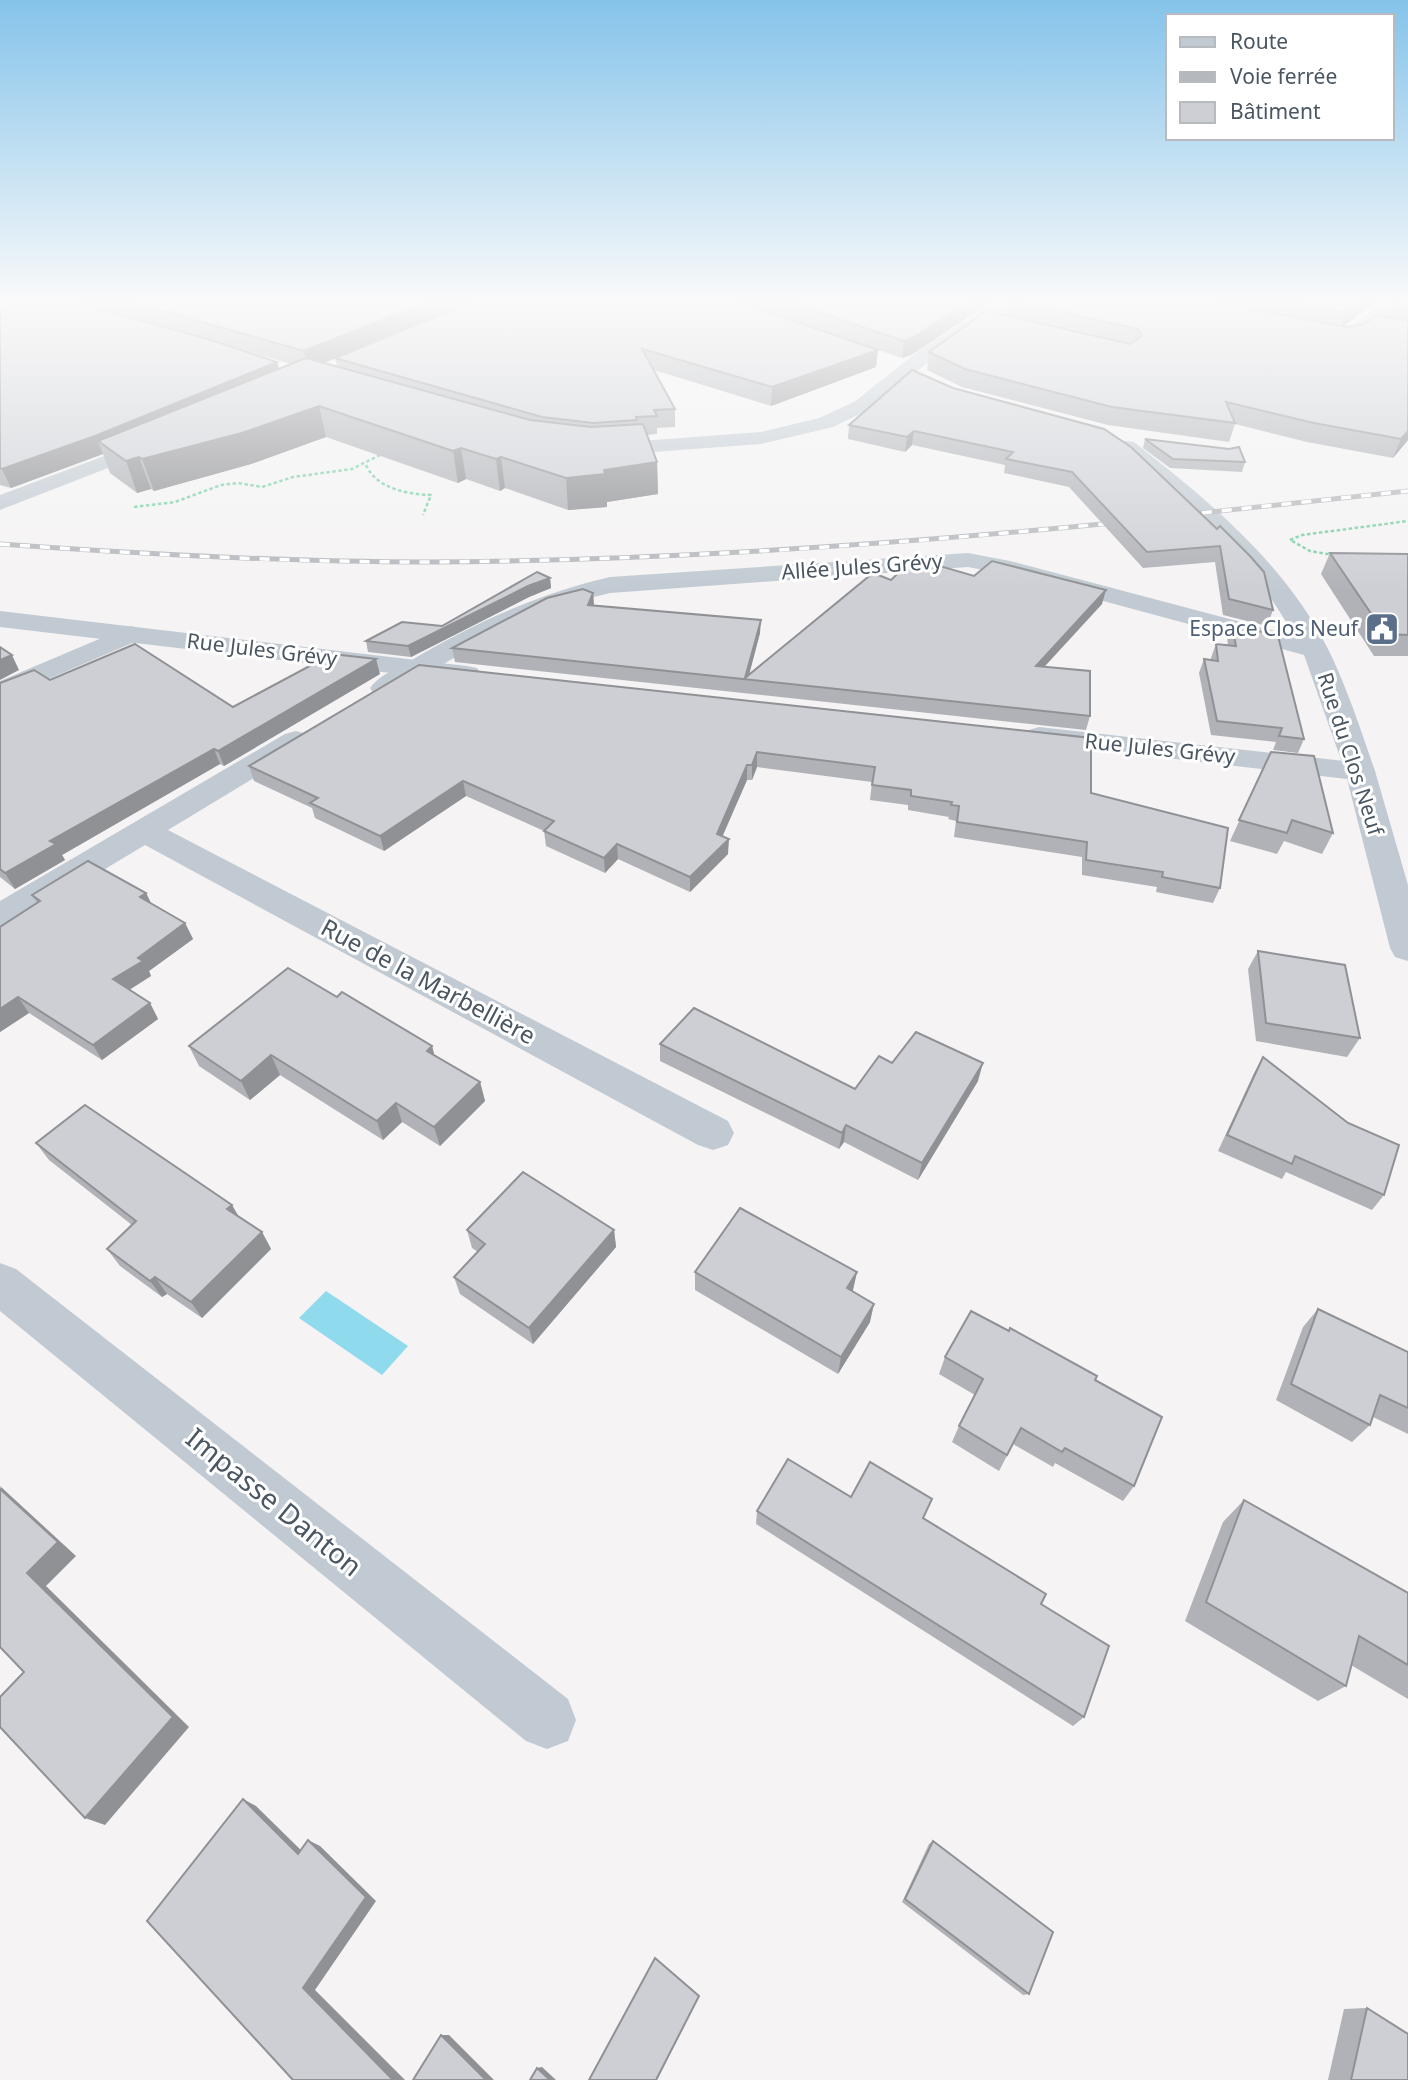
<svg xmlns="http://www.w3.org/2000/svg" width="1408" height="2080" font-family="'Noto Sans',sans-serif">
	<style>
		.water { fill: #90daee }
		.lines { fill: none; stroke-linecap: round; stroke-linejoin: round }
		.path { stroke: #7ad0a6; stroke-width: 2.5; stroke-dasharray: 3.5 2.5; stroke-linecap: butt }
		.minor { fill: #c1cad2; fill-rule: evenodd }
		.tertiary { fill: #c1cad2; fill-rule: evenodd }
		.rail-casing { stroke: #b5b8bd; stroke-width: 5 }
		.rail { stroke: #fff; stroke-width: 3.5; stroke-dasharray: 10; stroke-linecap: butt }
		.wall { fill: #b0b2b7; fill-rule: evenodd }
		.shaded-wall { fill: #909195 }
		.building { fill: #cdcfd5; stroke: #909195; stroke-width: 2 }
		.labels { text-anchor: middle; stroke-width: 6; stroke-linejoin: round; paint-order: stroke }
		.far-street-label { font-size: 21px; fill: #4a5661; stroke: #fff }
		.far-service-label { font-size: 21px; fill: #4e5e75; stroke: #fff; text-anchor: end }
		.street-label { font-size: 24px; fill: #4a5661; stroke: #fff }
		.near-street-label { font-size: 28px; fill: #4a5661; stroke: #fff }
	</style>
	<rect width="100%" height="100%" fill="#f5f3f3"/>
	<path class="water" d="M326,1291L408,1346L382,1375L299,1318Z"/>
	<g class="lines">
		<g class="path">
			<path d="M366,465C377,489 407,494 431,495L423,515"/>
			<path d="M134,507L175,502L221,485L238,483L262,487L293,477L352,469L384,453"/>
			<path d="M1290,540L1302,535L1408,521"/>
			<path d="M1292,541L1310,551L1333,555"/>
		</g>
		<g class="minor">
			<path d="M998,300H1017L935,357L868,410L833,427L761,444L600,456L592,455L589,450L592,445L600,444L761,432L819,418L854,402L921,349Z"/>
			<path d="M1382,300H1391L1397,304C1378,328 1353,345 1322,339C1315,338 1312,338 1307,333C1317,322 1332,333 1345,329C1359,324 1371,310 1382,300Z"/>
			<path d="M1126,441L1134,442C1209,501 1286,564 1329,651C1348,690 1361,731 1375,771L1371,778L1360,780L1349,778L1345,771L1304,655L999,573L968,567L610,593C531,611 462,652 394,694L384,696L374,694L370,688C378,676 397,668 410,661C474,623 537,594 610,577L968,553L1010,561L1294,636C1254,560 1185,504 1118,452L1115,447L1118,442Z"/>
			<path d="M130,626L139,628L143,634L139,640L0,700V681Z"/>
			<path d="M296,731L307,734L311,740L307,746L168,830L728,1121L734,1133L728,1145L713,1150L698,1145L145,845L12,925L0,929V901L285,734Z"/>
			<path d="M0,1263L16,1269L568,1699L576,1720L568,1741L547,1749L526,1741L0,1311Z"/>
		</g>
		<g class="tertiary">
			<path d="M155,437L162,439L166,443L162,447L0,510V495Z"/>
			<path d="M0,611L467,666L477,668L481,674L477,680L467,682L0,627Z"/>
			<path d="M1039,727L1371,764L1375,771L1408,885V961L1395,957L1390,948L1347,779L1029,742L1024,736L1029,730Z"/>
		</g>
		<g class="rail-casing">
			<g id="rail">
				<path d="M1182,515L1408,491"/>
				<path d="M0,544C141,554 282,562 423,562C658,561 890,545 1123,522"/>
			</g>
		</g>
		<use href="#rail" class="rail"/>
	</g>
	<g class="wall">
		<path d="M0,300L212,341L74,300H476L324,363L337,366L335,358L477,300L876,367L771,406L654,370L675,409V427L657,428V434L647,435L657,462L658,494L607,502V507L568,510L505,488L500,491L466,479L458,483L326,437L251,464L154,491L151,489L137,493L110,473L103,454L11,488L0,485ZM214,341L291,364L279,369L277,362Z"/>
		<path d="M733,300H994L911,355L902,358Z"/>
		<path d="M1004,300H1378L1343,327H1346L1364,324L1386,317L1391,303L1408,300V440L1393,458L1307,442L1235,424L1229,442L1108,425L962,387L927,370L929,352L1001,314Z"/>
		<path d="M912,370L1217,529L1273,610L1267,626L1223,615L1215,562L1143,568L1069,487L1004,473L1005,465L912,445L905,452L848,439L849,425Z"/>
		<path d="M1145,439L1245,462L1242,472L1170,468L1143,448Z"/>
		<path d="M1330,553L1408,554V656H1374L1321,574Z"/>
		<path d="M974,576L1102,604L1045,666L1090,716L1086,730L455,662L452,648L593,593L594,606L760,633L749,674L891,580Z"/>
		<path d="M550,578L551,588L529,597L411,657L368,652L366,641L442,626Z"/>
		<path d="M1232,624L1304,739L1298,753L1273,750L1276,742L1211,735L1199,673L1204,659L1211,660V658L1216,644L1228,646L1227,637Z"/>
		<path d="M419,665L1091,793L1220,888L1213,903L1156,892L1157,887L1082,875V857L954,837L956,821L948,819L949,817L908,810V805L870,800L872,782L757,767L752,780H747L722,836L728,854L690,892L618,859L605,873L546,846L544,831L466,796L384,851L315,818L312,808L254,781L249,766Z"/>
		<path d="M380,674L224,766L220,764L62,855L65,860L15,889L0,877V683L50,680L233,707Z"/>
		<path d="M1271,752L1333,833L1322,854L1284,841L1277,854L1230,841Z"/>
		<path d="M146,893L151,904L185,923L193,939L149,971L151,976L129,990L150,1003L158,1019L102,1060L29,1013L0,1032V927L37,903L32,895Z"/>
		<path d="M1258,951L1360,1038L1347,1057L1256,1041L1248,969Z"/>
		<path d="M337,997L432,1046L434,1055L480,1082L485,1101L440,1146L402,1122L383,1140L280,1075L250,1100L199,1066L189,1046Z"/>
		<path d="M660,1044L855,1089L892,1063L978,1081L918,1180L844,1142L839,1149L660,1061Z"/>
		<path d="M1263,1057L1384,1195L1372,1210L1286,1172L1282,1179L1218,1151L1254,1073Z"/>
		<path d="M36,1143L239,1216L262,1232L271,1249L202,1318L167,1294L162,1297L120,1266L107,1249L132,1225L49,1160Z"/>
		<path d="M467,1230H614L616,1247L533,1344L460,1294L454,1277L478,1252L472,1248Z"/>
		<path d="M695,1272H857L852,1292L870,1322L838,1374L695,1290Z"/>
		<path d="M1318,1309L1408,1352V1434L1373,1417L1370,1425L1352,1442L1276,1400L1303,1327Z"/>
		<path d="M945,1357L1095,1380L1134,1486L1123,1501L1055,1463L1053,1467L1013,1444L999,1471L952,1442L959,1426L975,1395L939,1374Z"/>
		<path d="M851,1497L924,1518L1041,1604L1084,1717L1073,1726L756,1524L757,1511Z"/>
		<path d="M1244,1500L1408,1593V1699L1351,1665L1346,1686L1318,1701L1185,1621L1223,1522Z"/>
		<path d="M933,1841L1029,1994L1023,1995L902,1902L929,1844Z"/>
		<path d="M1367,2008L1408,2080H1328L1344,2009Z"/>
	</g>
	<g class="shaded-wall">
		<path d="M433,300H476L309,369L304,351Z"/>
		<path d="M972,300H994L911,355L902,358L904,341Z"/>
		<path d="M1363,300H1378L1340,329L1346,312Z"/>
		<path d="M878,350L876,367L771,406L772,387Z"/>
		<path d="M277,362L282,380L98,441L103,454L11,488L2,469Z"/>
		<path d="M319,406L326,437L251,464L154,491L142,459Z"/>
		<path d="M914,431L912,445L905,452L907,437Z"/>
		<path d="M1408,431V440L1393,458L1401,439Z"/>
		<path d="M461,448L466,479L458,483L453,451Z"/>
		<path d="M139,457L151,489L137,493L126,461Z"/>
		<path d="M501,457L505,488L500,491L496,459Z"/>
		<path d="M657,462L658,494L607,502V507L568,510L566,478L604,470Z"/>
		<path d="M550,578L551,588L529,597L411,657L408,646L528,586Z"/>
		<path d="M1106,590L1102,604L1033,679L1036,666Z"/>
		<path d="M593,593L594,607L588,605Z"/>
		<path d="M761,620L760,633L748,679H745Z"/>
		<path d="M12,655L19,670L0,680V660Z"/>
		<path d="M376,659L380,674L224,766L218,751Z"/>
		<path d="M214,749L220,764L62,855L65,860L15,889L5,873L50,841Z"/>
		<path d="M757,752V767L752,780V765Z"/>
		<path d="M747,765V780L717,849V834Z"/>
		<path d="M463,781L466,796L384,851L380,836Z"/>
		<path d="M729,839L728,854L690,892V877Z"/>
		<path d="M617,844L618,859L605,873L604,858Z"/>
		<path d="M146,893L154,909L140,897Z"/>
		<path d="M185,923L193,939L149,971L151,976L121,995L113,979L138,958Z"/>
		<path d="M18,997L29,1013L0,1032V1009Z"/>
		<path d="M150,1003L158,1019L102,1060L93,1045Z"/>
		<path d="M432,1046L437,1065L427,1051Z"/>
		<path d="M271,1055L280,1075L250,1100L241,1081Z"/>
		<path d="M983,1063L978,1081L918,1180L922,1163Z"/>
		<path d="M480,1082L485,1101L440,1146L434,1127Z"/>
		<path d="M396,1103L402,1122L383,1140L377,1121Z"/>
		<path d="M846,1125L844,1142L839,1149L842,1133Z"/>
		<path d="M232,1205L242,1222L227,1209Z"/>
		<path d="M614,1230L616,1247L533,1344L529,1328Z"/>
		<path d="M262,1232L271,1249L202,1318L191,1302Z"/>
		<path d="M857,1272L853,1290L843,1306L847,1288Z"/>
		<path d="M155,1277L167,1294L162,1297L150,1281Z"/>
		<path d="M874,1304L870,1322L838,1374L841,1357Z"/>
		<path d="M0,1486L76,1556L46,1586L189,1727L105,1825L85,1818L27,1573Z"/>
		<path d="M243,1799L256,1806L310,1859L298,1854Z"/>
		<path d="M308,1840L320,1846L376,1901L315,1990L405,2080H393L303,1988Z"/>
		<path d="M699,1996L657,2080H656Z"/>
		<path d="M441,2035H449L494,2080H486Z"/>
		<path d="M542,2067L556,2080H550L537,2068Z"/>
	</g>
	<g class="building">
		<path d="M0,300H69L214,341L277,362L95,436L2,469L0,468Z"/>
		<path d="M124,300H433L304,351Z"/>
		<path d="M477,300H732L878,350L772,387L642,349L675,409L654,410L657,416L636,417L637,420L593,423L542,417L335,358Z"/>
		<path d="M782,300H972L914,337L904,341Z"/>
		<path d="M1006,300H1203L1346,327L1364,324L1376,315L1408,321V431L1401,439L1314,423L1226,402L1235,423L1112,407L965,369L929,352L986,311L1130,344L1142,336L1138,329Z"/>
		<path d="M1279,300H1363L1346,312Z"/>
		<path d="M1394,300H1408V307L1391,303Z"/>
		<path d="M306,358L530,420L591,427L643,424L657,462L604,470L605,474L566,478L501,457L496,459L461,448L453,451L319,406L242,433L142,459L139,457L126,461L98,441Z"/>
		<path d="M912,370L953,388L1104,429L1131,447L1217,529L1220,526L1250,556L1264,572L1273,610L1229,599L1220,546L1147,552L1072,472L1006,459L1013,452L914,431L907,437L849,425Z"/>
		<path d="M1145,439L1229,449L1239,447L1245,462L1173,459Z"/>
		<path d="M1330,553L1408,554V635L1385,634Z"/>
		<path d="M919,560L974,576L992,561L1106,590L1036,666L1090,671V716L452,648L547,598L583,589L593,593L588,605L761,620L745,678L873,573L891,580L911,561Z"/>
		<path d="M537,572L550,578L528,586L408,646L366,641L402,622L442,626Z"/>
		<path d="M1232,624L1278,636L1304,739L1279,736L1282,728L1217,721L1204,659L1218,661L1216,644L1236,646Z"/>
		<path d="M135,644L233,707L332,654L376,659L218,751L214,749L50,841L56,844L5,873L0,869V683L34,670L50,680Z"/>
		<path d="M0,647L12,655L0,660Z"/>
		<path d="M419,665L1091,738V793L1228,828L1220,888L1162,877L1163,872L1086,860L1087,842L957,822L959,806L951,805L952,802L911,796V790L872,785L875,767L757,752L752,765H747L717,834L729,839L690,877L617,844L604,858L544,831L554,821L463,781L380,836L310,803L318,798L249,766Z"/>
		<path d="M1271,752L1314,756L1333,833L1292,820L1287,833L1239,820Z"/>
		<path d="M88,861L146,893L140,897L185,923L138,958L143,961L113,979L150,1003L93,1045L18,997L0,1009V927L40,901L32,895Z"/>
		<path d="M1258,951L1345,965L1360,1038L1266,1023Z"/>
		<path d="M288,968L337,997L342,992L432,1046L427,1051L480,1082L434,1127L396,1103L377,1121L271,1055L241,1081L189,1046Z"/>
		<path d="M694,1008L855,1089L879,1056L892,1063L916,1032L983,1063L922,1163L846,1125L842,1133L660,1044Z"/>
		<path d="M1263,1057L1348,1123L1399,1145L1384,1195L1295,1156L1292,1164L1227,1135Z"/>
		<path d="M85,1105L232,1205L227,1209L262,1232L191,1302L155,1277L150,1281L107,1249L136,1221L36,1143Z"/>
		<path d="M523,1172L614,1230L529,1328L454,1277L485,1244L467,1230Z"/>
		<path d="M740,1208L857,1272L847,1288L874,1304L841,1357L695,1272Z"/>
		<path d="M1318,1309L1408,1352V1408L1380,1395L1370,1425L1291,1384Z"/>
		<path d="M971,1311L1009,1331L1010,1328L1097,1376L1095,1380L1162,1417L1134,1486L1065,1448L1062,1452L1021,1428L1007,1455L959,1426L983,1379L945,1357Z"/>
		<path d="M788,1459L851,1497L870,1462L932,1499L923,1518L1046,1594L1041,1604L1109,1646L1084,1717L757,1511Z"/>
		<path d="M0,1489L58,1542L27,1573L173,1717L85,1818L0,1727V1697L24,1672L0,1647Z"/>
		<path d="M1244,1500L1408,1593V1665L1359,1636L1346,1686L1206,1602Z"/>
		<path d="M243,1799L298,1854L308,1840L366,1897L303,1988L393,2080H293L147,1921Z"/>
		<path d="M933,1841L1053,1932L1029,1994L905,1899Z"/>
		<path d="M655,1958L699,1996L656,2080H589Z"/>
		<path d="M1367,2008L1408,2034V2080H1351Z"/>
		<path d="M441,2035L486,2080H413Z"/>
		<path d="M537,2068L550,2080H530Z"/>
	</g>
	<linearGradient id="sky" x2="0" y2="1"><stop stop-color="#85c3ea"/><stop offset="0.51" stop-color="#fafafa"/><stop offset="1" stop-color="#fafafa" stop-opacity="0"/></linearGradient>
	<rect width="1408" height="591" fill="url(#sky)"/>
	<defs>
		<g id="civic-square" transform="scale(1.75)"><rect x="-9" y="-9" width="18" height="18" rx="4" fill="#5c6f8a" stroke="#fff"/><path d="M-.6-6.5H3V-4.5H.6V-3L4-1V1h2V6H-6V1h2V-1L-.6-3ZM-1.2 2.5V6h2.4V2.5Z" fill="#fff"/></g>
	</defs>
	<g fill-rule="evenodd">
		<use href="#civic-square" x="1382" y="629"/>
	</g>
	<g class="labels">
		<g class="far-street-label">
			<text transform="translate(862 567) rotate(-4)" y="7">Allée Jules Grévy</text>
			<text transform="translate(262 650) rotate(7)" y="7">Rue Jules Grévy</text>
			<text transform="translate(1160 749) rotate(6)" y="7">Rue Jules Grévy</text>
			<text transform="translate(1350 754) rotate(72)" y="7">Rue du Clos Neuf</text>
		</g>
		<g class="far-service-label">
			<text x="1358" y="636">Espace Clos Neuf</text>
		</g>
		<g class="street-label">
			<text transform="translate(428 982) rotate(28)" y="8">Rue de la Marbellière</text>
		</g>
		<g class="near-street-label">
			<text transform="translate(274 1502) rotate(39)" y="10">Impasse Danton</text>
		</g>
	</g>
	<rect x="1166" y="14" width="228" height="126" fill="#ffffff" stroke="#b7bbc0" stroke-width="2"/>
	<rect x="1180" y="37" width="35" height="10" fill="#c1cad2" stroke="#b7bbc0" stroke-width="2"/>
	<text x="1230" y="49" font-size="21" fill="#4a5661">Route</text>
	<rect x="1180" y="72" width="35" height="10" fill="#b5b8bd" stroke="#b7bbc0" stroke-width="2"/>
	<text x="1230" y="84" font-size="21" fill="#4a5661">Voie ferrée</text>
	<rect x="1180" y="102" width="35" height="21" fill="#cdcfd5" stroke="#b7bbc0" stroke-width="2"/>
	<text x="1230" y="119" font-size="21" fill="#4a5661">Bâtiment</text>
</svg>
